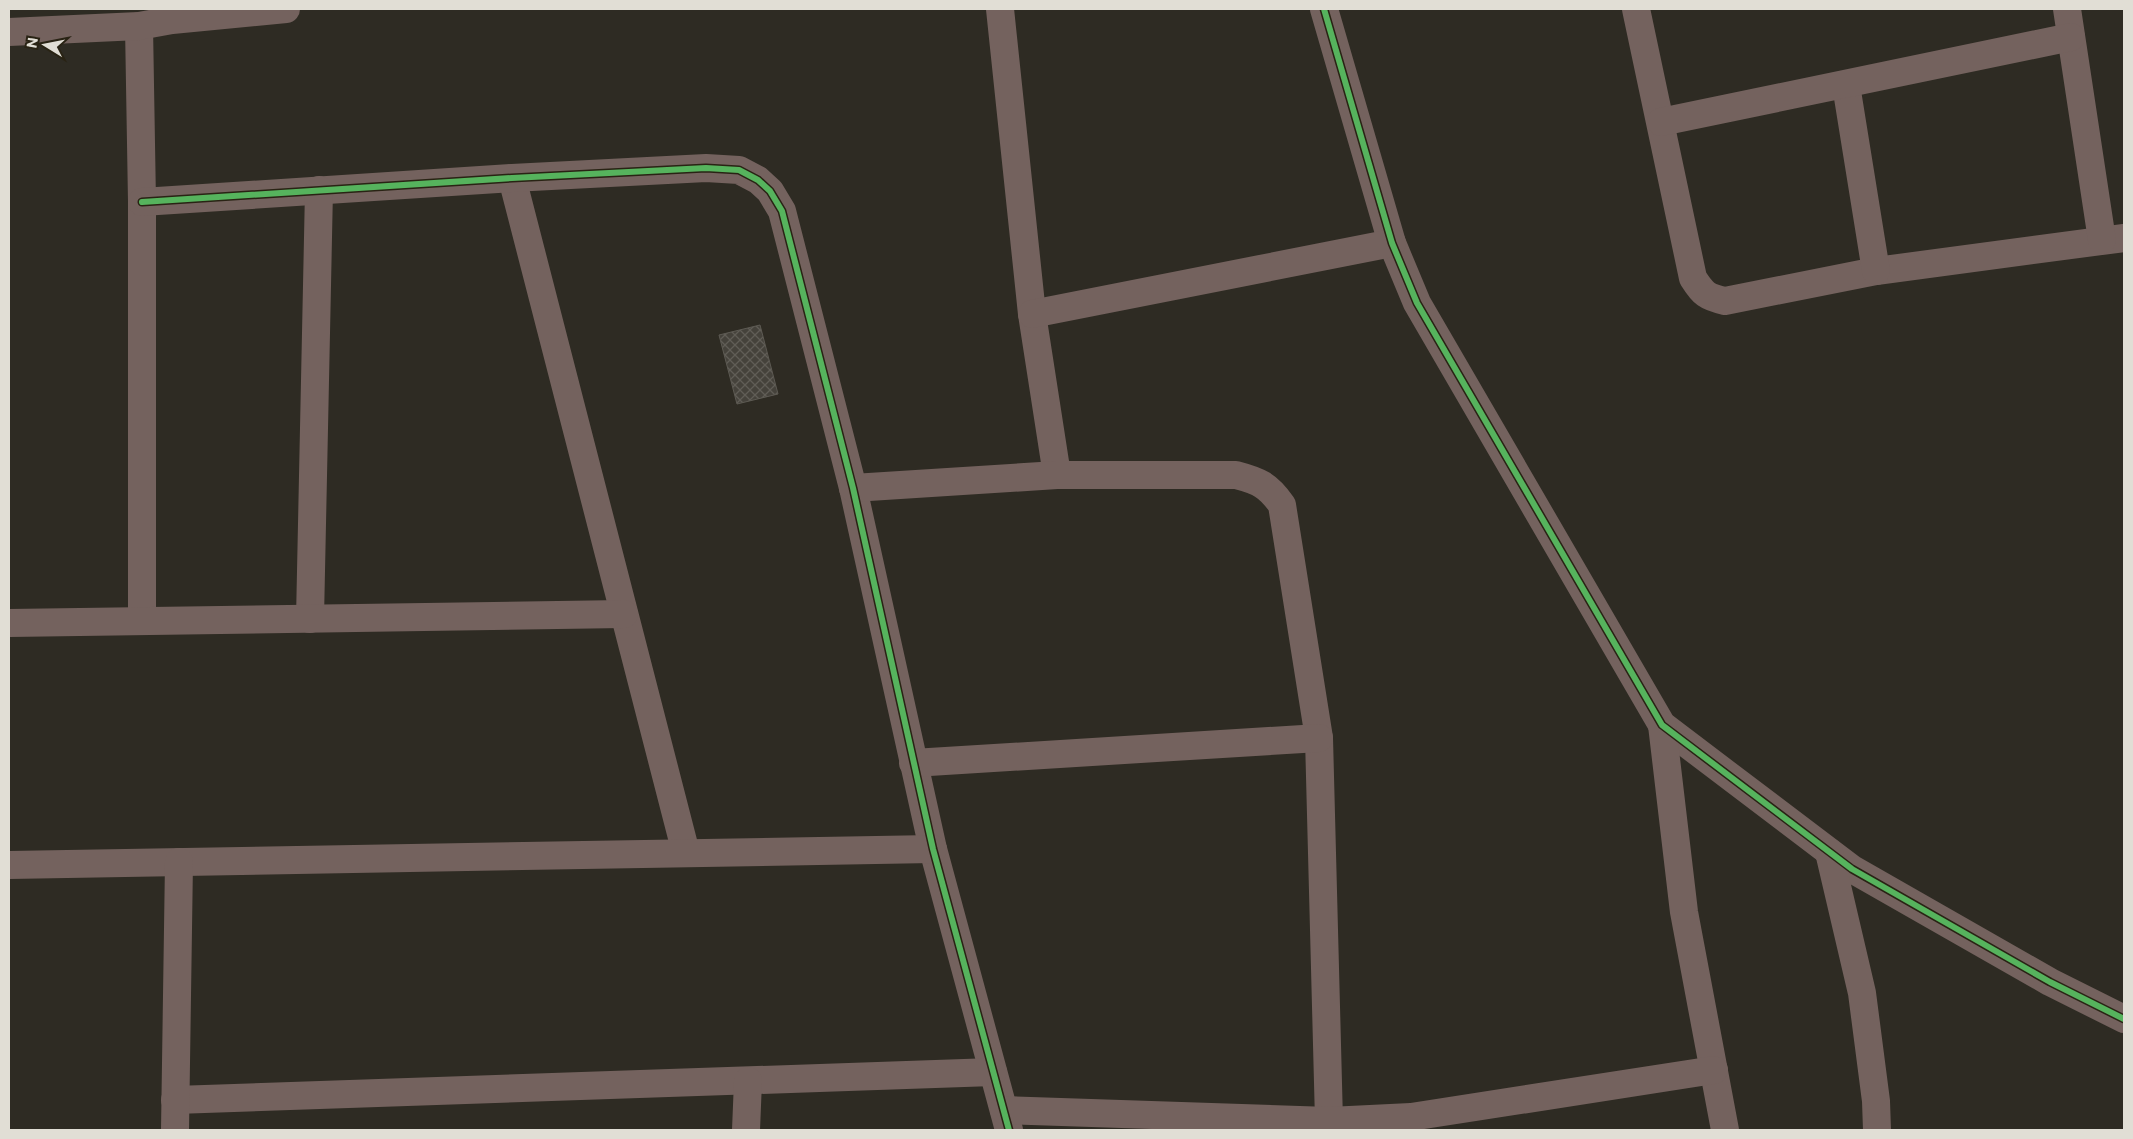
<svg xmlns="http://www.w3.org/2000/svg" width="2133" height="1139" font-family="Commissioner,sans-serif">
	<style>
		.building { fill: url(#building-cross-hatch); stroke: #5d5a53 }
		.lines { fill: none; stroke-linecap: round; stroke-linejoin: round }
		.minor { stroke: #74625e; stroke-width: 28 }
		.cycleway-casing { stroke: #292314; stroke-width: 9 }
		.cycleway { stroke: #56b35d; stroke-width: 6 }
	</style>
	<defs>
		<pattern id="building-cross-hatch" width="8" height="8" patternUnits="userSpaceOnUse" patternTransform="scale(1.25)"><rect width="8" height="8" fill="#45423b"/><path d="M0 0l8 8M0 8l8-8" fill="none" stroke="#605d56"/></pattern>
	</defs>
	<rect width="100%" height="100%" fill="#2e2b23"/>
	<path class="building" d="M760,325L778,394L737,404L719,335Z"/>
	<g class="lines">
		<g class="minor">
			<path d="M1000,9L1032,314L1057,475"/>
			<path d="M1324,9L1392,243L1417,303L1662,725L1852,869L2050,982L2124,1019"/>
			<path d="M1636,9L1693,278C1703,294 1707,297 1725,301L1876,271L2124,238"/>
			<path d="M2067,9L2102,240"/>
			<path d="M139,26L142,202V621"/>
			<path d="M9,32L139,26L172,20L286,9"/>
			<path d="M1846,85L1876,271"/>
			<path d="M1661,122L2071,37"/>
			<path d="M512,178L686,853"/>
			<path d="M142,202L512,178L706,168L739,170L758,180L770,191L782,211L853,488L933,849L1009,1130"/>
			<path d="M1032,314L1392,243"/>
			<path d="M853,488L1057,475H1236C1259,481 1268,485 1282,505L1319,738L1329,1121"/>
			<path d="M310,619L319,190"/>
			<path d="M9,623L624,614"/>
			<path d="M1662,725L1684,912L1725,1130"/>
			<path d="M913,763L1319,738"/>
			<path d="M1829,852L1862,993L1876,1101L1877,1130"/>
			<path d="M9,865L933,849"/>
			<path d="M175,1100L993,1072"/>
			<path d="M1004,1110L1329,1121L1411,1117L1714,1070"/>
			<path d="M175,1130L179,862"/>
			<path d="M746,1130L748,1081"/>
		</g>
		<g class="cycleway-casing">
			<g id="cycleway">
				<path d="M1324,9L1392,243L1417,303L1662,725L1852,869L2050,982L2124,1019"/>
				<path d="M142,202L512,178L706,168L739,170L758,180L770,191L782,211L853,488L933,849L1009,1130"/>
			</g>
		</g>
		<use href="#cycleway" class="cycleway"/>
	</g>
	<rect width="2133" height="1139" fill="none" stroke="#e1ded5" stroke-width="20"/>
	<g transform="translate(45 45) rotate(280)" stroke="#292314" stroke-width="4" paint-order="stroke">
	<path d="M0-4L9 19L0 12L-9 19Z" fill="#e1ded5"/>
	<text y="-8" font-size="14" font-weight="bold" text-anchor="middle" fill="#e1ded5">N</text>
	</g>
</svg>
